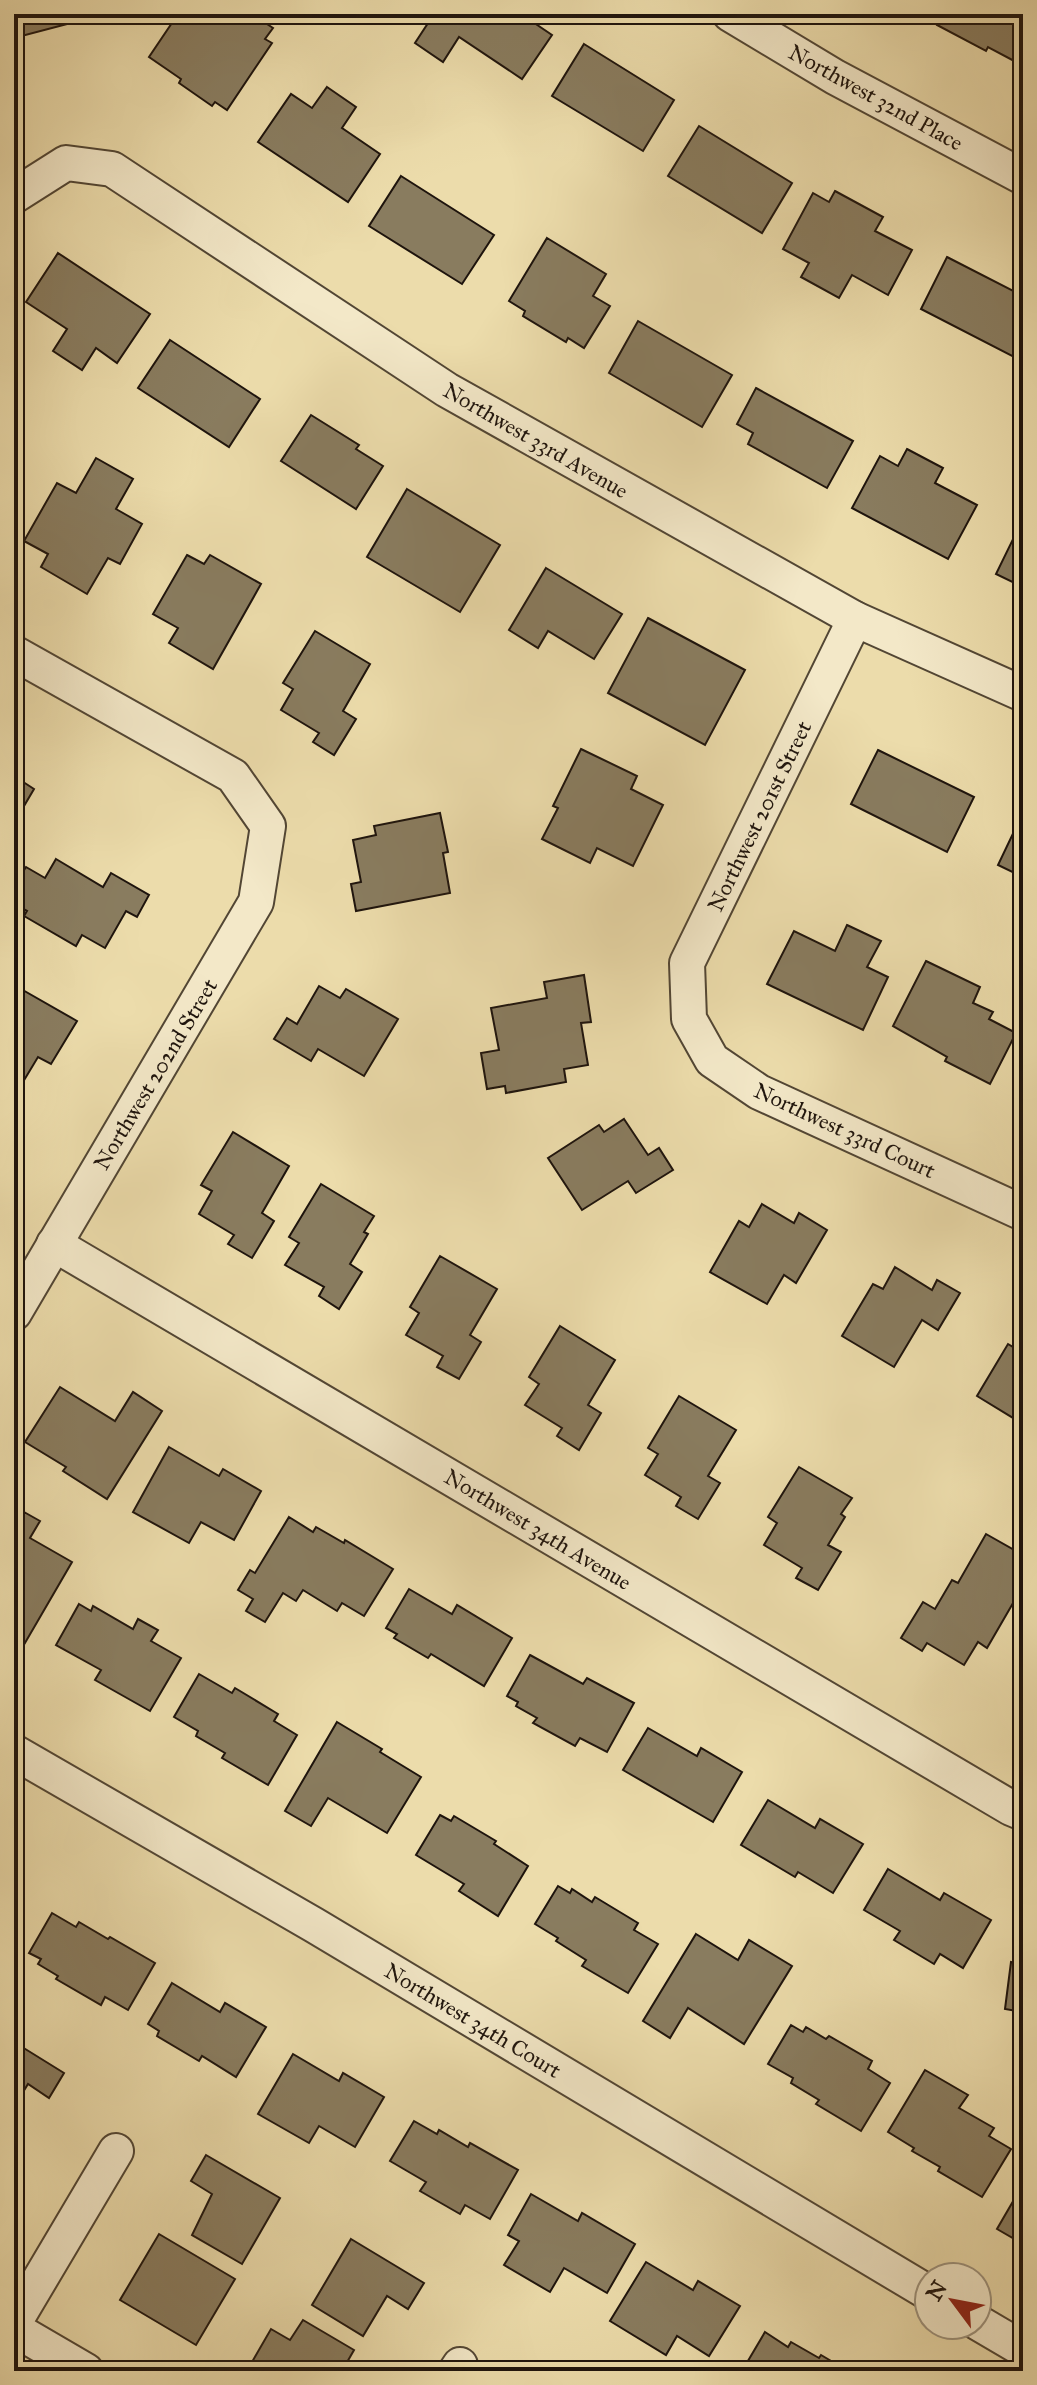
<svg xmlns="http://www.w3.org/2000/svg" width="1037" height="2385" font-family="'IM FELL Great Primer',serif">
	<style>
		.building { fill: #897c5f; stroke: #1e140d; stroke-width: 2 }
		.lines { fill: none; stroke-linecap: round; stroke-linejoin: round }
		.street-casing { stroke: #524634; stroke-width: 38 }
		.street { stroke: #f3e8c8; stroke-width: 34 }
		.labels { text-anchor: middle; stroke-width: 7; stroke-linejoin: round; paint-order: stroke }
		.street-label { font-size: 22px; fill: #1e140d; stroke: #f3e8c8 }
	</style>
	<rect width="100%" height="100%" fill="#ecdcab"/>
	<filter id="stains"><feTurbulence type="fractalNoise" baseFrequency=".0025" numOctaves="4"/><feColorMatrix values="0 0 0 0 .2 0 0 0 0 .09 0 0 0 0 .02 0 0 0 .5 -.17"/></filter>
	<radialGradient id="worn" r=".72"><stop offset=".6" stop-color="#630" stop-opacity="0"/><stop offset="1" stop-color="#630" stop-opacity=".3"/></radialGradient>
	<g class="building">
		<path d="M14,14H89L90,18L14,38Z"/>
		<path d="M178,14H217L225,20L229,14H252L273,28L265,39L272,43L227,110L215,102L212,106L179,83L181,79L149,57Z"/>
		<path d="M434,14H521L552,35L522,79L459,37L443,62L415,43Z"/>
		<path d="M942,14H1023V53L1018,63L988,47L986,51L937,25Z"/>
		<path d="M584,44L674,100L643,151L552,96Z"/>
		<path d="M327,87L356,107L342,128L380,154L348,202L258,142L291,94L312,108Z"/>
		<path d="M699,126L792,183L762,233L668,176Z"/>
		<path d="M401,176L494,235L462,284L369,226Z"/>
		<path d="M835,191L883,217L875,231L912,250L888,295L852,275L839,298L801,277L809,263L783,249L813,193L829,202Z"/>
		<path d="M547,238L606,274L593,296L610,306L584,348L568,338L566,342L523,316L525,311L509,301Z"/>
		<path d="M58,253L150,314L117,363L96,348L82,370L53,351L67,329L26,302Z"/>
		<path d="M947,257L1023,296V345L1016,358L921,309Z"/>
		<path d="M638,321L732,375L702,427L609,373Z"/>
		<path d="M170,340L260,399L229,447L138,388Z"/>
		<path d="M756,388L853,441L827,488L748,444L753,433L737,424Z"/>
		<path d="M311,415L359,445L356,449L383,466L356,509L281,461Z"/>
		<path d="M907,449L943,468L935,483L977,505L948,559L852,508L880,456L898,466Z"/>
		<path d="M96,458L133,479L116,509L142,524L120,564L108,558L87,594L41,567L48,554L24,541L57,483L76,493Z"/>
		<path d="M407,489L500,545L460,612L367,557Z"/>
		<path d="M1019,527L1023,529V587L996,574Z"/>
		<path d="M187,555L204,564L210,555L261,584L213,669L169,643L178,628L153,614Z"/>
		<path d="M546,568L622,614L594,659L548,631L538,648L509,630Z"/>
		<path d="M648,618L745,670L705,745L608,693Z"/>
		<path d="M315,631L370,664L343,711L356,719L334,755L313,742L319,733L281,710L293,689L283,683Z"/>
		<path d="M581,749L637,776L631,789L663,805L633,866L597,848L590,863L542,839L558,808L553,806Z"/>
		<path d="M878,750L974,797L947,852L851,804Z"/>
		<path d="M14,776L34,789L14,823Z"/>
		<path d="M440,813L448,852L443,853L450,893L356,911L351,884L361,882L353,840L376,835L374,826Z"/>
		<path d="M1019,821L1023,823V877L998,865Z"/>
		<path d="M56,859L103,887L111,873L149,895L137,917L126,911L105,948L82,935L76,946L24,916L27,911L14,904V886L26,867L45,878Z"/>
		<path d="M847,925L881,941L867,967L888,977L863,1030L767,984L794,931L835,951Z"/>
		<path d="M926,961L980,987L973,1003L993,1012L989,1019L1016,1033L990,1084L945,1061L947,1057L893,1026Z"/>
		<path d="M584,975L591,1022L581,1023L588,1065L564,1069L566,1082L506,1093L505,1086L487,1089L481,1053L499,1050L491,1008L547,998L544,982Z"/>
		<path d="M14,985L77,1021L51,1064L38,1057L23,1082L14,1077Z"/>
		<path d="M319,986L340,998L346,989L398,1019L364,1076L318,1049L311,1061L274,1039L287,1018L297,1024Z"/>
		<path d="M624,1119L648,1155L659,1148L673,1170L636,1193L628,1181L582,1210L548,1158L599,1125L604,1132Z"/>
		<path d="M233,1132L289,1166L262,1213L274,1221L252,1258L228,1244L234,1235L199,1214L212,1191L201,1185Z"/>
		<path d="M321,1184L374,1216L364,1232L368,1234L350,1264L362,1272L339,1309L319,1296L324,1287L285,1265L299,1243L289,1237Z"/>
		<path d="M762,1204L794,1223L799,1213L827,1230L796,1283L784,1275L767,1304L710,1272L739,1221L749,1227Z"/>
		<path d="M440,1256L497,1289L470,1335L481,1342L459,1379L437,1367L443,1356L406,1335L419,1313L410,1307Z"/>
		<path d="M895,1267L932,1290L937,1280L960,1293L938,1330L922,1320L894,1367L842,1336L873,1284L883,1289Z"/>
		<path d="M560,1326L615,1360L588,1405L601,1413L579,1450L557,1436L562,1428L525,1405L539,1384L529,1377Z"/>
		<path d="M1023,1342V1424L977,1396L1008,1344L1018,1350Z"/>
		<path d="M60,1387L115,1421L133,1392L162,1411L107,1499L63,1471L66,1467L25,1442Z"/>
		<path d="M679,1396L736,1430L708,1476L720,1483L698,1519L676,1506L681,1497L645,1475L658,1454L648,1448Z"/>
		<path d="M169,1447L219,1476L223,1469L261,1491L234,1540L201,1522L189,1543L133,1512Z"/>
		<path d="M799,1467L852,1498L841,1514L845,1517L828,1545L841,1552L818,1590L796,1578L802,1568L764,1545L777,1523L768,1517Z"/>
		<path d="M24,1512L40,1521L30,1538L72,1562L18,1655L14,1653V1522L17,1524Z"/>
		<path d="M289,1517L313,1532L316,1527L344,1543L345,1540L393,1569L364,1616L342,1603L337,1611L303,1590L296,1601L283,1593L265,1622L246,1611L253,1599L238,1590L250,1570L255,1573Z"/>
		<path d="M986,1534L1023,1555V1586L987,1648L978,1642L964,1665L927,1643L922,1651L901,1638L923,1602L935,1609L952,1580L958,1583Z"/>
		<path d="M409,1589L452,1614L457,1605L512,1638L484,1686L431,1654L428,1658L394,1638L397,1634L386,1628Z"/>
		<path d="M79,1604L91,1611L93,1606L133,1629L138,1619L158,1630L151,1641L181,1658L150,1711L95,1680L101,1670L56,1645Z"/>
		<path d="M530,1655L583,1684L587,1678L634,1703L607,1752L580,1738L575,1746L533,1723L537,1718L516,1706L518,1702L507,1696Z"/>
		<path d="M199,1674L232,1693L235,1688L278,1714L274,1721L297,1735L268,1785L222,1758L225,1753L196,1736L198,1731L174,1717Z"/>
		<path d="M337,1722L382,1749L380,1752L421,1777L387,1833L328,1798L311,1826L285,1811Z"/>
		<path d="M648,1728L697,1756L701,1748L742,1772L713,1822L623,1770Z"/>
		<path d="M768,1800L815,1828L820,1819L863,1844L833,1893L798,1872L795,1877L741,1845Z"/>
		<path d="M440,1815L451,1821L454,1816L496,1841L494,1844L528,1866L498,1916L459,1891L464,1884L416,1855Z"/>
		<path d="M888,1869L940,1900L944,1893L991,1920L963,1968L940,1954L934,1964L894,1940L900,1931L864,1910Z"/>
		<path d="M558,1886L570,1893L572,1889L592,1902L595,1897L638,1923L634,1930L658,1944L628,1993L582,1966L586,1960L556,1941L558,1938L535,1924Z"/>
		<path d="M52,1913L76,1927L79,1922L108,1939L110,1937L155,1963L128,2010L105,1997L101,2005L56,1979L58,1976L38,1964L41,1959L29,1953Z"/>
		<path d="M696,1934L738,1960L749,1940L792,1966L744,2044L688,2008L670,2038L643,2021Z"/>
		<path d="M1011,1962L1023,1964V2012L1005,2009Z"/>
		<path d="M172,1983L220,2012L225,2003L266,2027L236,2077L202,2056L199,2061L157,2036L159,2031L148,2024Z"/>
		<path d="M791,2025L803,2032L806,2027L826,2039L829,2036L872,2061L868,2069L890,2083L861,2131L816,2104L819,2100L791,2083L793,2078L768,2064Z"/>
		<path d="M14,2042L64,2073L49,2098L28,2084L14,2107Z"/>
		<path d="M293,2054L339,2081L343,2073L384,2097L355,2147L319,2126L309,2143L258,2114Z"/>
		<path d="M925,2070L968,2095L959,2108L994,2128L989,2136L1011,2149L982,2197L938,2171L940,2167L912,2151L914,2148L888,2132Z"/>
		<path d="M414,2121L437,2134L439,2130L468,2147L470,2143L518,2170L490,2219L465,2205L460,2214L420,2191L426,2182L390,2161Z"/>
		<path d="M206,2155L280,2198L242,2264L192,2235L212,2194L191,2181Z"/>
		<path d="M1023,2184V2244L997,2229Z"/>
		<path d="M531,2194L578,2221L582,2213L635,2244L607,2293L564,2268L550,2292L504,2265L519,2241L508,2235Z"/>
		<path d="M159,2234L235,2279L196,2345L120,2300Z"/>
		<path d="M351,2239L424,2283L408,2309L387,2296L363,2336L312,2305Z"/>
		<path d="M646,2262L693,2290L698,2281L740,2306L709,2356L677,2336L666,2355L610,2321Z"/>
		<path d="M303,2320L354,2350L342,2371H252L248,2369L271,2329L290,2340Z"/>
		<path d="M765,2332L788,2347L791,2342L819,2358L821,2355L848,2371H742Z"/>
	</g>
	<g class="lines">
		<g class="street-casing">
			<g id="street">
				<path d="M730,14L835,77L1023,177"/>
				<path d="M14,196L66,163L112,169L447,390L855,619L1023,694"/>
				<path d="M855,619L687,963L689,1019L712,1060L759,1092L1023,1213"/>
				<path d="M14,653L233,776L268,826L256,902L14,1313"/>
				<path d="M54,1244L1011,1808L1023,1813"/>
				<path d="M14,1752L314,1925L929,2293"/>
				<path d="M977,2322L1023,2349"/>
				<path d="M14,2323L116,2151"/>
				<path d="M14,2329L86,2371"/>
				<path d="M456,2371L460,2365"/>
			</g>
		</g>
		<use href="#street" class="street"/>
	</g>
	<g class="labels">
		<g class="street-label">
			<text transform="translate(876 97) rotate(29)" y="8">Northwest 32nd Place</text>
			<text transform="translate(536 440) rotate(30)" y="8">Northwest 33rd Avenue</text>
			<text transform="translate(759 816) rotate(-64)" y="8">Northwest 201st Street</text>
			<text transform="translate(155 1074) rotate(-59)" y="8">Northwest 202nd Street</text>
			<text transform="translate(845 1130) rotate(25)" y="8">Northwest 33rd Court</text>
			<text transform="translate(538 1529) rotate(31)" y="8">Northwest 34th Avenue</text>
			<text transform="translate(473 2020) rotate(31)" y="8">Northwest 34th Court</text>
		</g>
	</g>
	<rect width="1037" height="2385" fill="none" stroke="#ecdcab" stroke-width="48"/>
	<rect x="16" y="16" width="1005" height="2353" fill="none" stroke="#1e140d" stroke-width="4"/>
	<rect x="24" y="24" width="989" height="2337" fill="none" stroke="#1e140d" stroke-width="2"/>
	<g transform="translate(953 2301) rotate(302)"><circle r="38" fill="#f3e8c8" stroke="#9e937d" stroke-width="2"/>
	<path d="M0-6L14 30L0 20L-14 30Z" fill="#8f2418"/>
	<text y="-12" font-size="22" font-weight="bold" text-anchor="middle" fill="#1e140d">N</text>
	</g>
	<rect width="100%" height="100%" filter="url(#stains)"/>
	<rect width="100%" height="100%" fill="url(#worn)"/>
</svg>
